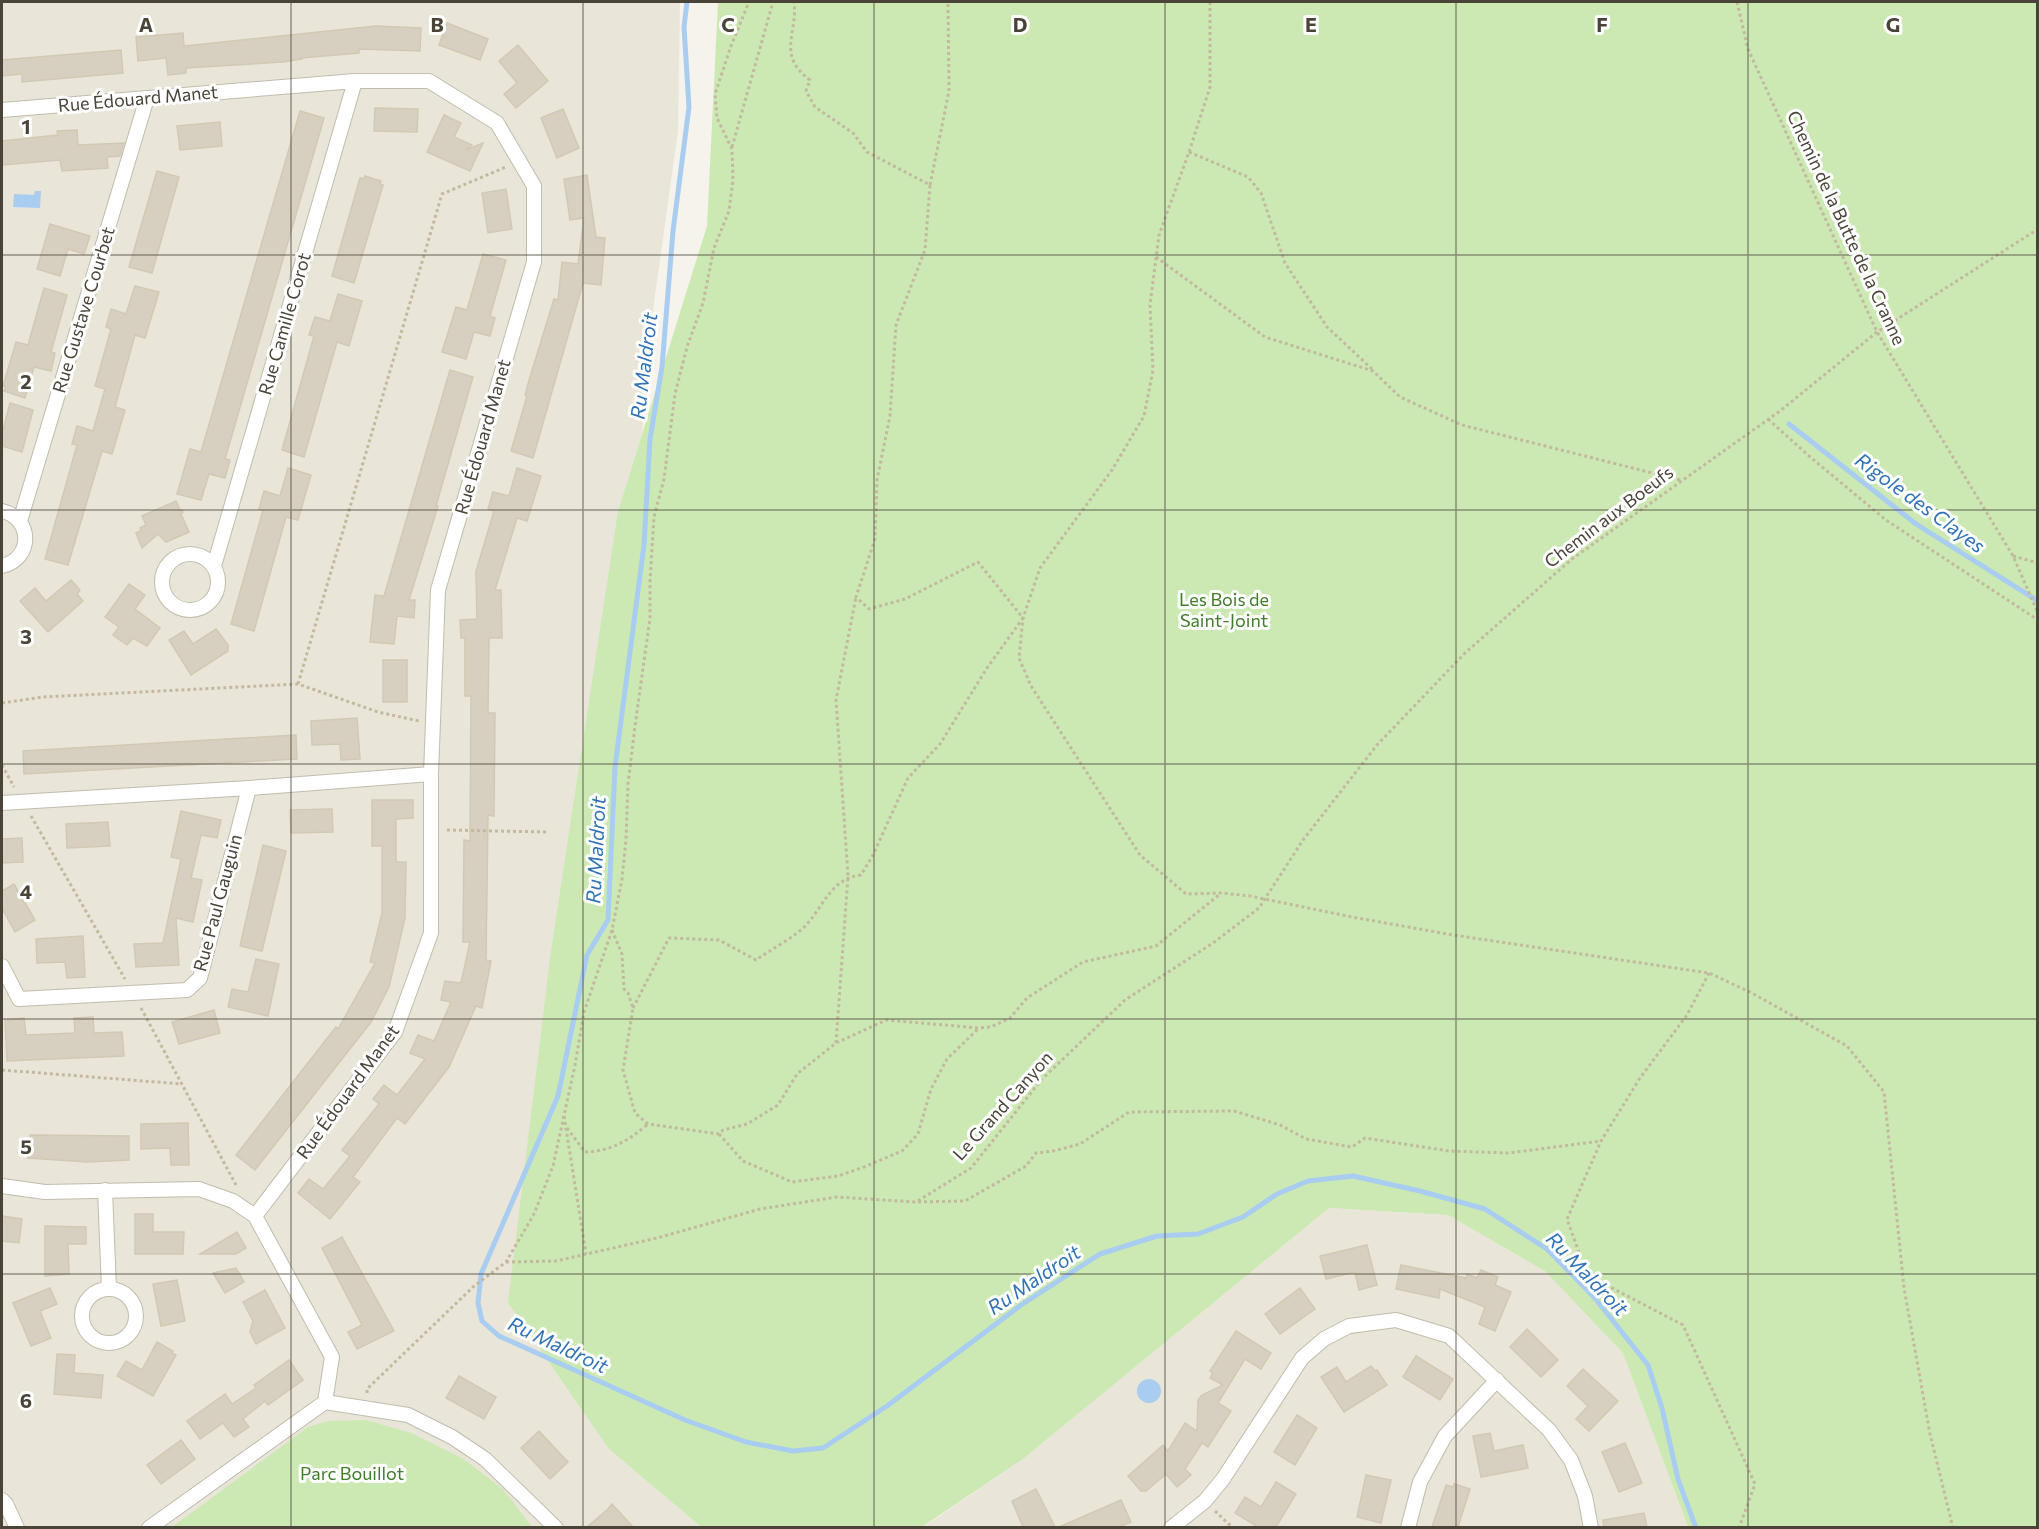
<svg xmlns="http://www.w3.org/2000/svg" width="2039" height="1529" font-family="Commissioner,sans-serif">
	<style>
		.residential { fill: #e9e5d9 }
		.green { fill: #cce9b4 }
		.water { fill: #a8cdf1 }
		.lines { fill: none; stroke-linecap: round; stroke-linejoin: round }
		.stream { stroke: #a8cdf1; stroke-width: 5 }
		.building { fill: #d7d0c0; stroke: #d2c9b3; stroke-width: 1.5 }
		.street-casing { stroke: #c1bcad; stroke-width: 16 }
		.path { stroke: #c3b99e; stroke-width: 3; stroke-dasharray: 3 3; stroke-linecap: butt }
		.street { stroke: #fff; stroke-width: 14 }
		.grid { fill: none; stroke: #4a4438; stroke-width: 1.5; stroke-opacity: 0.55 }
		.labels { text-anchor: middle; stroke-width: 6; stroke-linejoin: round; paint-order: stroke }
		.street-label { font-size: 18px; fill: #4a4438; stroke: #fff }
		.park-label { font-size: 18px; fill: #427d2a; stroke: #fff }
		.water-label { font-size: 20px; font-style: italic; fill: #2f72b7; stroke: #fff }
		.grid-label { font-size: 20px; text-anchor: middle; font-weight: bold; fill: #4a4438; stroke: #fff; stroke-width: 6; stroke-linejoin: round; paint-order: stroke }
	</style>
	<rect width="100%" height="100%" fill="#f5f3eb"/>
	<g class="residential">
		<path d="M2,2H680L678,131L654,303L642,434L618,511L609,1449L701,1527L2,1528Z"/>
		<path d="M1329,1208L1448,1215L1546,1271L1623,1353L1688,1527L922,1528L1023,1459Z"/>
	</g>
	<g class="green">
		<path d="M718,2H2037V1527H1688L1623,1353L1545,1271L1448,1215L1329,1208L1023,1459L922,1527H701L609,1449L508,1303L551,951L618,511L707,226Z"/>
		<path d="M366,1420L411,1433L462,1458L503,1489L532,1527H172L308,1427L328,1421Z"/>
	</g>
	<g class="water">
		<path d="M35,191H41L40,208L13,207L14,194L34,195Z"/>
		<circle cx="1149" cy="1391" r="12"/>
	</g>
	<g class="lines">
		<g class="stream">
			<path d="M687,2L684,27L689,107L673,231L662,367L650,439L644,545L615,767L608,920L587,955L558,1096L481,1274L478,1303L482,1321L499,1336L685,1420L746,1442L793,1451L823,1448L887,1406L1021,1305L1100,1254L1157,1236L1198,1234L1243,1217L1277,1194L1308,1181L1353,1176L1420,1191L1485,1209L1547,1249L1594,1297L1648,1365L1662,1408L1678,1479L1696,1528"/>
			<path d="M1789,424L1916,524L2038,601"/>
		</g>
	</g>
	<g class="building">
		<path d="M447,23L488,39L480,60L439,45Z"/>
		<path d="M376,26L421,28L420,51L359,49V53L301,58L302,59L283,62L186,68V73L168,75L166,58L138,61L136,37L183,33L184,46Z"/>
		<path d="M518,45L548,81L516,108L504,94L517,83L499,61Z"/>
		<path d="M121,50L123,73L22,82V74L2,76V60Z"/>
		<path d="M375,108L418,109L417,132L374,131Z"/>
		<path d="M563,109L579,148L557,158L541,118Z"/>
		<path d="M300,111L324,118L225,459L230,460L225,478L209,474L201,500L177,494L190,449L201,452Z"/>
		<path d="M444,115L461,123L454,137L472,145L466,150L483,143L470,171L427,152Z"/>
		<path d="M220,122L222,146L180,150L177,126Z"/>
		<path d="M77,130L78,145L124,143L120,156L107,157L108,168L62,171L60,160L3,165L2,141L58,135L57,131Z"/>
		<path d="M157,171L179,177L152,273L129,267Z"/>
		<path d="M587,175L596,237L605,238L601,285L583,283L533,458L511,451L527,396L525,395L530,377L554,299L558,300L562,262L578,264L584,218L570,220L564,179Z"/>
		<path d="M365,176L381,181L380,184L383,185L354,283L332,276L360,178L364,179Z"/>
		<path d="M506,189L512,229L488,233L482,193Z"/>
		<path d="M50,224L90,236L84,254L68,249L60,276L37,269Z"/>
		<path d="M483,254L506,260L490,316L495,318L490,336L474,332L466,359L442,352L456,307L467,310Z"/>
		<path d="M135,286L159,292L145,338L135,335L115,407L125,410L112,454L102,451L68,565L45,559L77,445L72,444L77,426L93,431L105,389L95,386L111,329L106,327L111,309L126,314Z"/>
		<path d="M44,288L67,295L51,352L55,353L51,371L34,367L25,398L4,391L6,387L3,386L16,342L28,345Z"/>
		<path d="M338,294L362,301L349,346L337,342L304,457L282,450L314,336L309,335L315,317L330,321Z"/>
		<path d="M450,370L473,377L436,506H438L409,600H415L414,618L397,616L394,644L370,642L375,595L384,596Z"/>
		<path d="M10,403L33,410L22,452L2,446V434Z"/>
		<path d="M288,468L311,475L298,520L286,517L254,631L231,624L263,510L259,509L264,491L280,496Z"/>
		<path d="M517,468L541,476L527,521L517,518L495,590H501L502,638H489L488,713H495L494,816L488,815L486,960L491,961L482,1008L476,1006L449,1067L405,1124L397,1118L353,1177L360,1182L330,1219L298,1193L309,1179L323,1189L350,1156L342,1150L379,1104L373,1099L384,1085L397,1095L425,1059L410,1053L418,1035L434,1041L451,1002L441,1000L445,981L461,983L470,942H463L464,840L470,841L471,696H465V638H461L460,620L477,619L476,571L494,511L488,509L493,492L509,496Z"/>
		<path d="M176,501L180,510H182L183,512L181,514L189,532L166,542L158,534L142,548L136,533L141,531L140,528L146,525L142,516Z"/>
		<path d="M71,580L80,590L77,594L83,601L48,632L20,601L35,588L46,601Z"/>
		<path d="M129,584L145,595L135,609L160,628L147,646L133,638L127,645L113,635L119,627L105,617Z"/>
		<path d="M216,629L228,645V651L191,675L169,640L184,631L193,644Z"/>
		<rect x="383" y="660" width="24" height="42"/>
		<path d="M357,718L360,759L341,760L340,744L312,745L311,721Z"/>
		<path d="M296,735L297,759L24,774L23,751Z"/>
		<path d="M372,800H413V818L396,819V862H406L405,918L389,987L371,1022L255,1170L236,1155L336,1027L338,1029L375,963L370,962L382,913V846H372Z"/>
		<path d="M332,809L333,832L291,833L290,810Z"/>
		<path d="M181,811L221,820L217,838L201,835L191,878L202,880L193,922L176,918L179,965L136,967L134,944L163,943L181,859L171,857Z"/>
		<path d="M108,822L110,846L67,848L66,824Z"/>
		<path d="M22,838L23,862L2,863V839Z"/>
		<path d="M263,845L286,851L262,951L240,946Z"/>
		<path d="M14,884L35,920L15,932L2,908V891Z"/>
		<path d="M83,936L85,977L67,978L65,962L37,963L36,939Z"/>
		<path d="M256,959L279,964L268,1016L228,1007L232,989L248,992Z"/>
		<path d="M214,1010L220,1033L179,1044L172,1022Z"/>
		<path d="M93,1017L94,1033L122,1032L124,1056L7,1061L5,1020L24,1018L26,1035L75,1033L74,1018Z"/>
		<path d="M188,1123L189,1165H171L170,1148L141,1149V1124Z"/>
		<path d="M30,1135L129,1136V1160L87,1162L28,1158Z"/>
		<path d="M135,1214H153V1232H184L183,1254H135Z"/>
		<path d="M2,1216L22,1219L19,1243L2,1241Z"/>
		<path d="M45,1226L86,1227V1244H68L69,1274L45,1276Z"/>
		<path d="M237,1232L246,1248L236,1254H200Z"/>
		<path d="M342,1237L394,1331L357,1349L348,1332L362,1325L322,1248Z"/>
		<path d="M1367,1245L1377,1285L1359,1290L1355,1272L1326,1279L1320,1256Z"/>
		<path d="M1401,1265L1466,1278L1467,1274L1477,1278L1481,1270L1498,1277L1495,1285L1511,1292L1495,1331L1479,1324L1485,1307L1440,1289L1439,1298L1396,1289Z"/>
		<path d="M236,1268L244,1282L225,1293L213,1273Z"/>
		<path d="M177,1280L185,1321L161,1326L153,1284Z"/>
		<path d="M50,1288L57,1304L40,1311L51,1338L31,1346L13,1303Z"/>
		<path d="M1300,1288L1315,1309L1280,1334L1265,1314Z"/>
		<path d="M265,1290L285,1328L256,1344L250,1332L253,1321L243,1302Z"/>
		<path d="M1527,1329L1558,1360L1541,1377L1510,1347Z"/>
		<path d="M1236,1331L1271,1353L1261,1369L1245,1359L1218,1403L1231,1411L1208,1447L1202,1443L1185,1469L1191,1475L1177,1487L1166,1474L1146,1491H1141L1128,1476L1163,1445L1168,1451L1185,1423L1197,1431L1198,1400L1202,1395L1223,1385L1210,1378L1213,1373L1210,1371Z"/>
		<path d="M157,1342L173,1351L172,1353L176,1355L153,1396L117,1376L126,1361L142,1370Z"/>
		<path d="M57,1354L75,1355L74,1373L103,1375L101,1398L54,1394Z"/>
		<path d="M1416,1356L1453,1379L1440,1400L1403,1377Z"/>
		<path d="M289,1360L303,1380L268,1405L265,1401L243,1419L249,1427L234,1437L223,1423L200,1439L187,1421L225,1394L232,1404L256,1388L254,1385Z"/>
		<path d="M1371,1366L1375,1371L1377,1370L1387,1385L1344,1412L1321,1377L1337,1367L1346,1382Z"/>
		<path d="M1583,1369L1618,1401L1589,1431L1576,1419L1588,1406L1567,1386Z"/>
		<path d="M459,1376L496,1397L484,1419L446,1398Z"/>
		<path d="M1297,1415L1317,1428L1295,1465L1274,1452Z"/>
		<path d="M539,1431L568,1462L550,1479L521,1448Z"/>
		<path d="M1490,1433L1494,1451L1523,1445L1528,1468L1481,1477L1473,1436Z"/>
		<path d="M181,1440L195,1459L161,1484L147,1465Z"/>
		<path d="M1625,1443L1642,1483L1619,1492L1602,1452Z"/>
		<path d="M1366,1475L1391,1480L1381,1523L1357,1517Z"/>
		<path d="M1276,1482L1296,1494L1276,1527H1258L1235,1513L1245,1497L1261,1507Z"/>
		<path d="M1454,1484L1470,1489L1458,1527H1432L1446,1485L1453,1487Z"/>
		<path d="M1036,1489L1055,1527H1023L1012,1501Z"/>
		<path d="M1121,1500L1131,1522L1119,1527H1059Z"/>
		<path d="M612,1504L633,1527H587L608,1509Z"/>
		<path d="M1644,1513L1647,1527H1604L1603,1520Z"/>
	</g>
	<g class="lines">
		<g class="street-casing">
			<g id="street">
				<path d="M2,110L355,81H429L497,123L534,186V262L438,590L431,774V933L395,1032L255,1216"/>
				<path d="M2,511C33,518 33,559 2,566"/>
				<path d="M20,521L147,98"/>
				<circle cx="190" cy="582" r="28"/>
				<path d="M214,566L355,81"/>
				<path d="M2,803L249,788L431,774"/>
				<path d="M2,966L19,999L187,990L200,978L249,788"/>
				<path d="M2,1186L45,1192L199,1189L233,1201L255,1216L332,1357L325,1402L149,1528"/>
				<path d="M105,1190L109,1289"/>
				<circle cx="109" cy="1316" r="27"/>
				<path d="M325,1402L408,1415L452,1437L485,1459L556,1528"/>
				<path d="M2,1500L6,1504L17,1528"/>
				<path d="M1171,1528L1205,1501L1223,1479L1302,1358L1324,1339L1349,1326L1396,1320L1449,1336L1549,1430L1571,1460L1585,1496L1591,1528"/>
				<path d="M1408,1528L1420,1482L1445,1436L1497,1380"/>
			</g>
		</g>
		<g class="path">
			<path d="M1210,2V87L1189,152L1159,235L1150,305L1153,370L1144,416L1112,470L1040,568L1023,618L1019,658L1031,686L1140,855L1186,894L1222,893L1250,896L1352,917L1453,935L1709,973L1750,992L1847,1046L1884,1092L1904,1288L1930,1434L1953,1528"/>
			<path d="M1737,2L1748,49L1877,332L2013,556L2038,613"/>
			<path d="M732,147L773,2"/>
			<path d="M1189,152L1248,177L1261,193L1285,263L1327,327L1372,369"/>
			<path d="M930,185L949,91L948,2"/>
			<path d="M1156,257L1265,337L1373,371L1400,397L1462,425L1680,480"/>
			<path d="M1768,419L1809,456L1886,520L2038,620"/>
			<path d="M2013,556L2038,563"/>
			<path d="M298,684L442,194L506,167"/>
			<path d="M2,703L43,697L298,684L378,712L419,721"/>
			<path d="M2,765L14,787"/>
			<path d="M31,816L125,979"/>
			<path d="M447,830L547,832"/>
			<path d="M612,930L622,954L624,989L628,993L633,1008L623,1070L635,1113L648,1124L719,1134L723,1130L747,1124L778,1105L797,1074L836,1043L886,1020L979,1028L991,1027L1010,1018L1027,998L1083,962L1156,946L1220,894"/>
			<path d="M1709,973L1687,1015L1640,1078L1601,1141L1567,1219L1587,1275L1683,1325L1755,1484L1739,1528"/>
			<path d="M141,1008L236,1185"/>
			<path d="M633,1008L669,938L719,940L756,960C770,950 797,936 807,924C824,905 832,878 861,875L873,855L908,778L940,744L987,668L1023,618L978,562L905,599L869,609L856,597L875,539L877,480L890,416L896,325L925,250L930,185L867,152L853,133L815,107L806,91L810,80C776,55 798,34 794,2"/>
			<path d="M836,1043L848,876L836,700L856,597"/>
			<path d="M2,1070L182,1084"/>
			<path d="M564,1116L586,1254"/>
			<path d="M567,1128L585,1152C611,1151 628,1141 648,1124"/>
			<path d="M719,1134L743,1161L792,1182L838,1176L864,1167L902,1151L918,1134L931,1089L947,1059L979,1028"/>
			<path d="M918,1202L965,1201L1026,1166L1036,1153L1053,1151L1080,1144L1129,1112L1234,1111L1280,1125L1306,1139L1352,1147L1365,1138L1449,1151L1509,1153L1601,1141"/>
			<path d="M506,1262L556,1261L657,1238L760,1209L837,1197L916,1202L971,1168L1042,1079L1125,1000L1213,943L1259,908L1303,840L1377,745L1465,653L1572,559L1780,411L1877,332L2038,229"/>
			<path d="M367,1393V1389L473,1287L506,1262L534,1214L553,1166L575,1065L584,1012L612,930L622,879L626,840L628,784L635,726L650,618V581L654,517L664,479L675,394L687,347L703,303L714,248L729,211L733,180L732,149L717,118L715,94L731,46L749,2"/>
			<path d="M1215,1511L1233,1528"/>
		</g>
		<use href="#street" class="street"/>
	</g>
	<path class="grid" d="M291,2V1528M583,2V1528M874,2V1528M1165,2V1528M1456,2V1528M1748,2V1528M2,255H2038M2,510H2038M2,764H2038M2,1019H2038M2,1274H2038"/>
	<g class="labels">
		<g class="street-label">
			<text transform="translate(138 99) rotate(-5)" y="6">Rue Édouard Manet</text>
			<text transform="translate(1846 228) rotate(65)" y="6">Chemin de la Butte de la Cranne</text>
			<text transform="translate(84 310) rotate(-73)" y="6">Rue Gustave Courbet</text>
			<text transform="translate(285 324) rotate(-74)" y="6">Rue Camille Corot</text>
			<text transform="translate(483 437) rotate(-74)" y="6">Rue Édouard Manet</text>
			<text transform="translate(1609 517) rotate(-37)" y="6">Chemin aux Boeufs</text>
			<text transform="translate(218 903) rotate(-75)" y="6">Rue Paul Gauguin</text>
			<text transform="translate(348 1092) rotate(-54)" y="6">Rue Édouard Manet</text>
			<text transform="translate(1003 1106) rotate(-48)" y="6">Le Grand Canyon</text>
		</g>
		<g class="park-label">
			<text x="1224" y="606">Les Bois de<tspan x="1224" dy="21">Saint-Joint</tspan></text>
			<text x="352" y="1480">Parc Bouillot</text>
		</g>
		<g class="water-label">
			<text transform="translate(644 366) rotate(-83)" y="7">Ru Maldroit</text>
			<text transform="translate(1920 503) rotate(36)" y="7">Rigole des Clayes</text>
			<text transform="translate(596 850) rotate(-87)" y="7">Ru Maldroit</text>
			<text transform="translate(1587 1274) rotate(46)" y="7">Ru Maldroit</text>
			<text transform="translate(1034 1280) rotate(-34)" y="7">Ru Maldroit</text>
			<text transform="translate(558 1345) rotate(25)" y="7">Ru Maldroit</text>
		</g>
	</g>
	<g class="grid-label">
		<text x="146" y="32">A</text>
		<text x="437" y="32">B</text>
		<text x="728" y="32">C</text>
		<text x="1020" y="32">D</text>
		<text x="1311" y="32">E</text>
		<text x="1602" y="32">F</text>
		<text x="1893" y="32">G</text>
		<text x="26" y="134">1</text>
		<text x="26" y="389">2</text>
		<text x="26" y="644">3</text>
		<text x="26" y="899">4</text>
		<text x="26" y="1154">5</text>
		<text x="26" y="1408">6</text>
	</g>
	<rect width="2039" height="1529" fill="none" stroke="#4a4438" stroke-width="6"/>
</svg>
